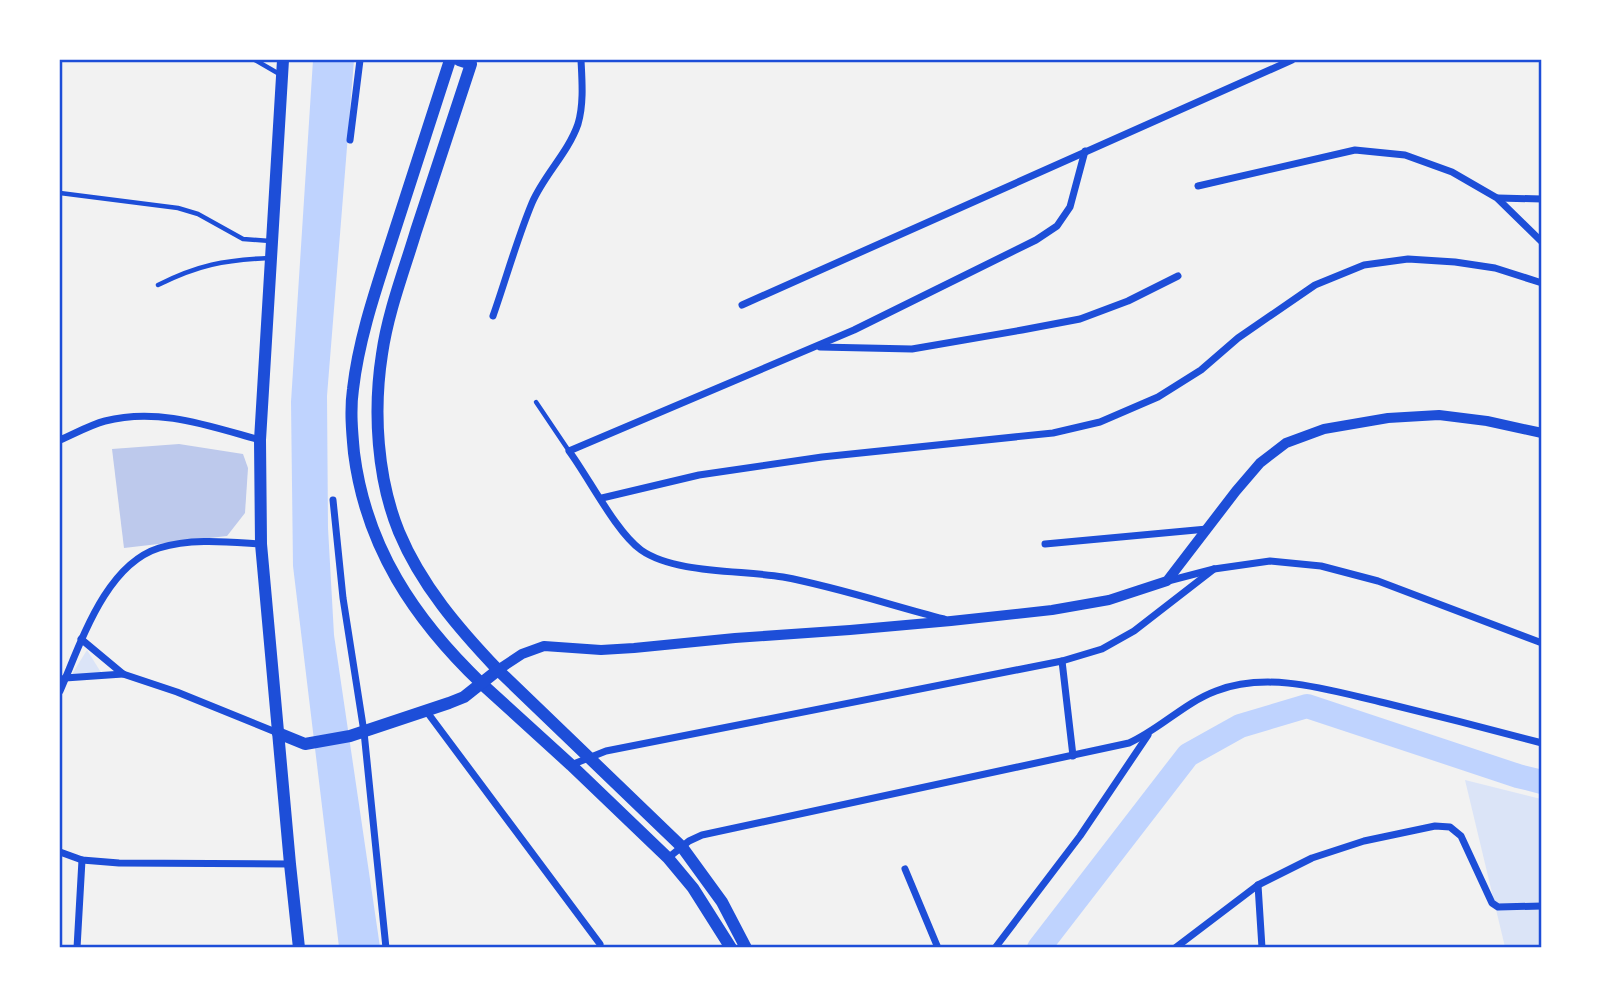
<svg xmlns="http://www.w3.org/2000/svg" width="1601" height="1007" font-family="Commissioner,sans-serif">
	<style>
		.green { fill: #dbe4f7 }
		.water { fill: #bfd3fe }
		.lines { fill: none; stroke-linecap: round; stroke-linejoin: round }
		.river { stroke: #bfd3fe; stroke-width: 24 }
		.building { fill: #bdc9ec }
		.service { stroke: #1d4ed8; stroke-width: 4.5 }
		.minor { stroke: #1d4ed8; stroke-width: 7 }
		.tertiary { stroke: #1d4ed8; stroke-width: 10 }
		.secondary { stroke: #1d4ed8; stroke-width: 12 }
		.primary { stroke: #1d4ed8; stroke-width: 12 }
		.neatline { fill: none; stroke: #1d4ed8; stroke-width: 2.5 }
	</style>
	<rect width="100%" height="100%" fill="#f2f2f2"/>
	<g class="green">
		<path d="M87,650L102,674H72Z"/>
		<path d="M1465,780L1541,799V947H1505Z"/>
	</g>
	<path class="water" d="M313,60H354L327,396L328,528L334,635L380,947H339L293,566L291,402Z"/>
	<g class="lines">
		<path class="river" d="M1039,948L1188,755L1240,726L1307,706L1518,776L1542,782"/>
	</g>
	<path class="building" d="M179,444L243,454L248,468L245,513L227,536L124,548L112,449Z"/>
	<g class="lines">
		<g class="service">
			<path d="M255,60L281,75"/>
			<path d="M60,193L178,208L198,214L243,239L270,241"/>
			<path d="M158,285C198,265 224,260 269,258"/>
			<path d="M536,402L569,451"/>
		</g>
		<g class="minor">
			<path d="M350,140L360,60"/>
			<path d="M1198,186L1355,150L1405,155L1452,172L1497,198L1542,242"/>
			<path d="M1498,198L1542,199"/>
			<path d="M742,305L1292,60"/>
			<path d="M493,316C506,279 517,239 532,203C544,175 568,153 578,124C584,104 582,80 581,60"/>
			<path d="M820,347L912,349L1022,330L1080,319L1128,301L1178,276"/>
			<path d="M60,440C74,434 90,425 105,421C158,407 209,426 260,440"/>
			<path d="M602,498L699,475L822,457L1053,433L1100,422L1158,397L1201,370L1238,338L1315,285L1364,265L1408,259L1455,262L1495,268L1542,283"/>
			<path d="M333,500L343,598L364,732L386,948"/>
			<path d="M1045,544L1207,529"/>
			<path d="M1168,581L1214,569L1270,561L1321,566L1378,581L1542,643"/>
			<path d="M944,619C890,605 837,587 783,577C743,570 675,574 641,550C616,532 589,478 569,451L854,330L1036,240L1057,226L1070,207L1085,151"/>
			<path d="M81,639L123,674L177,692L278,733"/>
			<path d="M1062,661L1073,756"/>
			<path d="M65,678L123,674"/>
			<path d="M60,691C81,643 105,565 159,548C192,538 228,542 261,544"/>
			<path d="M427,712L600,944"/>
			<path d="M571,765L606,751L1062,661L1102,649L1134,631L1214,569"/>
			<path d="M60,852L82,860L119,863L290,864"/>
			<path d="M668,858L689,841L702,835L1129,743C1160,729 1184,703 1216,691C1270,670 1332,691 1385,703C1438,716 1489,729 1542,743"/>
			<path d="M905,869L938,948"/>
			<path d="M1258,885L1262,948"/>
			<path d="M77,948L82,860"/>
			<path d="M995,948L1080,836L1148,735"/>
			<path d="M1175,948L1258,885L1312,858L1364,841L1435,826L1450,827L1461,836L1492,903L1498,907L1542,906"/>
		</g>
		<path class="tertiary" d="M498,670L522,654L544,646L601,650L634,648L735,638L850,630L951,621L1052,610L1109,600L1167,581L1236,491L1260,463L1286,443L1324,429L1388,418L1439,415L1487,421L1542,433"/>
		<g class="secondary">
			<path d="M450,60C431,118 412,177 393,236C377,286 359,337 353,389C350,410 352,432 354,453C366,547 414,619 482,684"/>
			<path d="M459,60L471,64C453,120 434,175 416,231C404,271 388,312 382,354C373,411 377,478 399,532C421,585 459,629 498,670"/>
		</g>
		<g class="primary">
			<path d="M283,60L260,440L261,544L290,864L299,948"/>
			<path d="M482,684L571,765L668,858L693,888L731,948"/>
			<path d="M278,733L305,744L350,736L449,703L464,697L498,670L682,847L722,902L746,948"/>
		</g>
	</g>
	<rect width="1601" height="1007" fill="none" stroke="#ffffff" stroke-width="122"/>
	<rect x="61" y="61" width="1479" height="885" class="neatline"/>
</svg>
